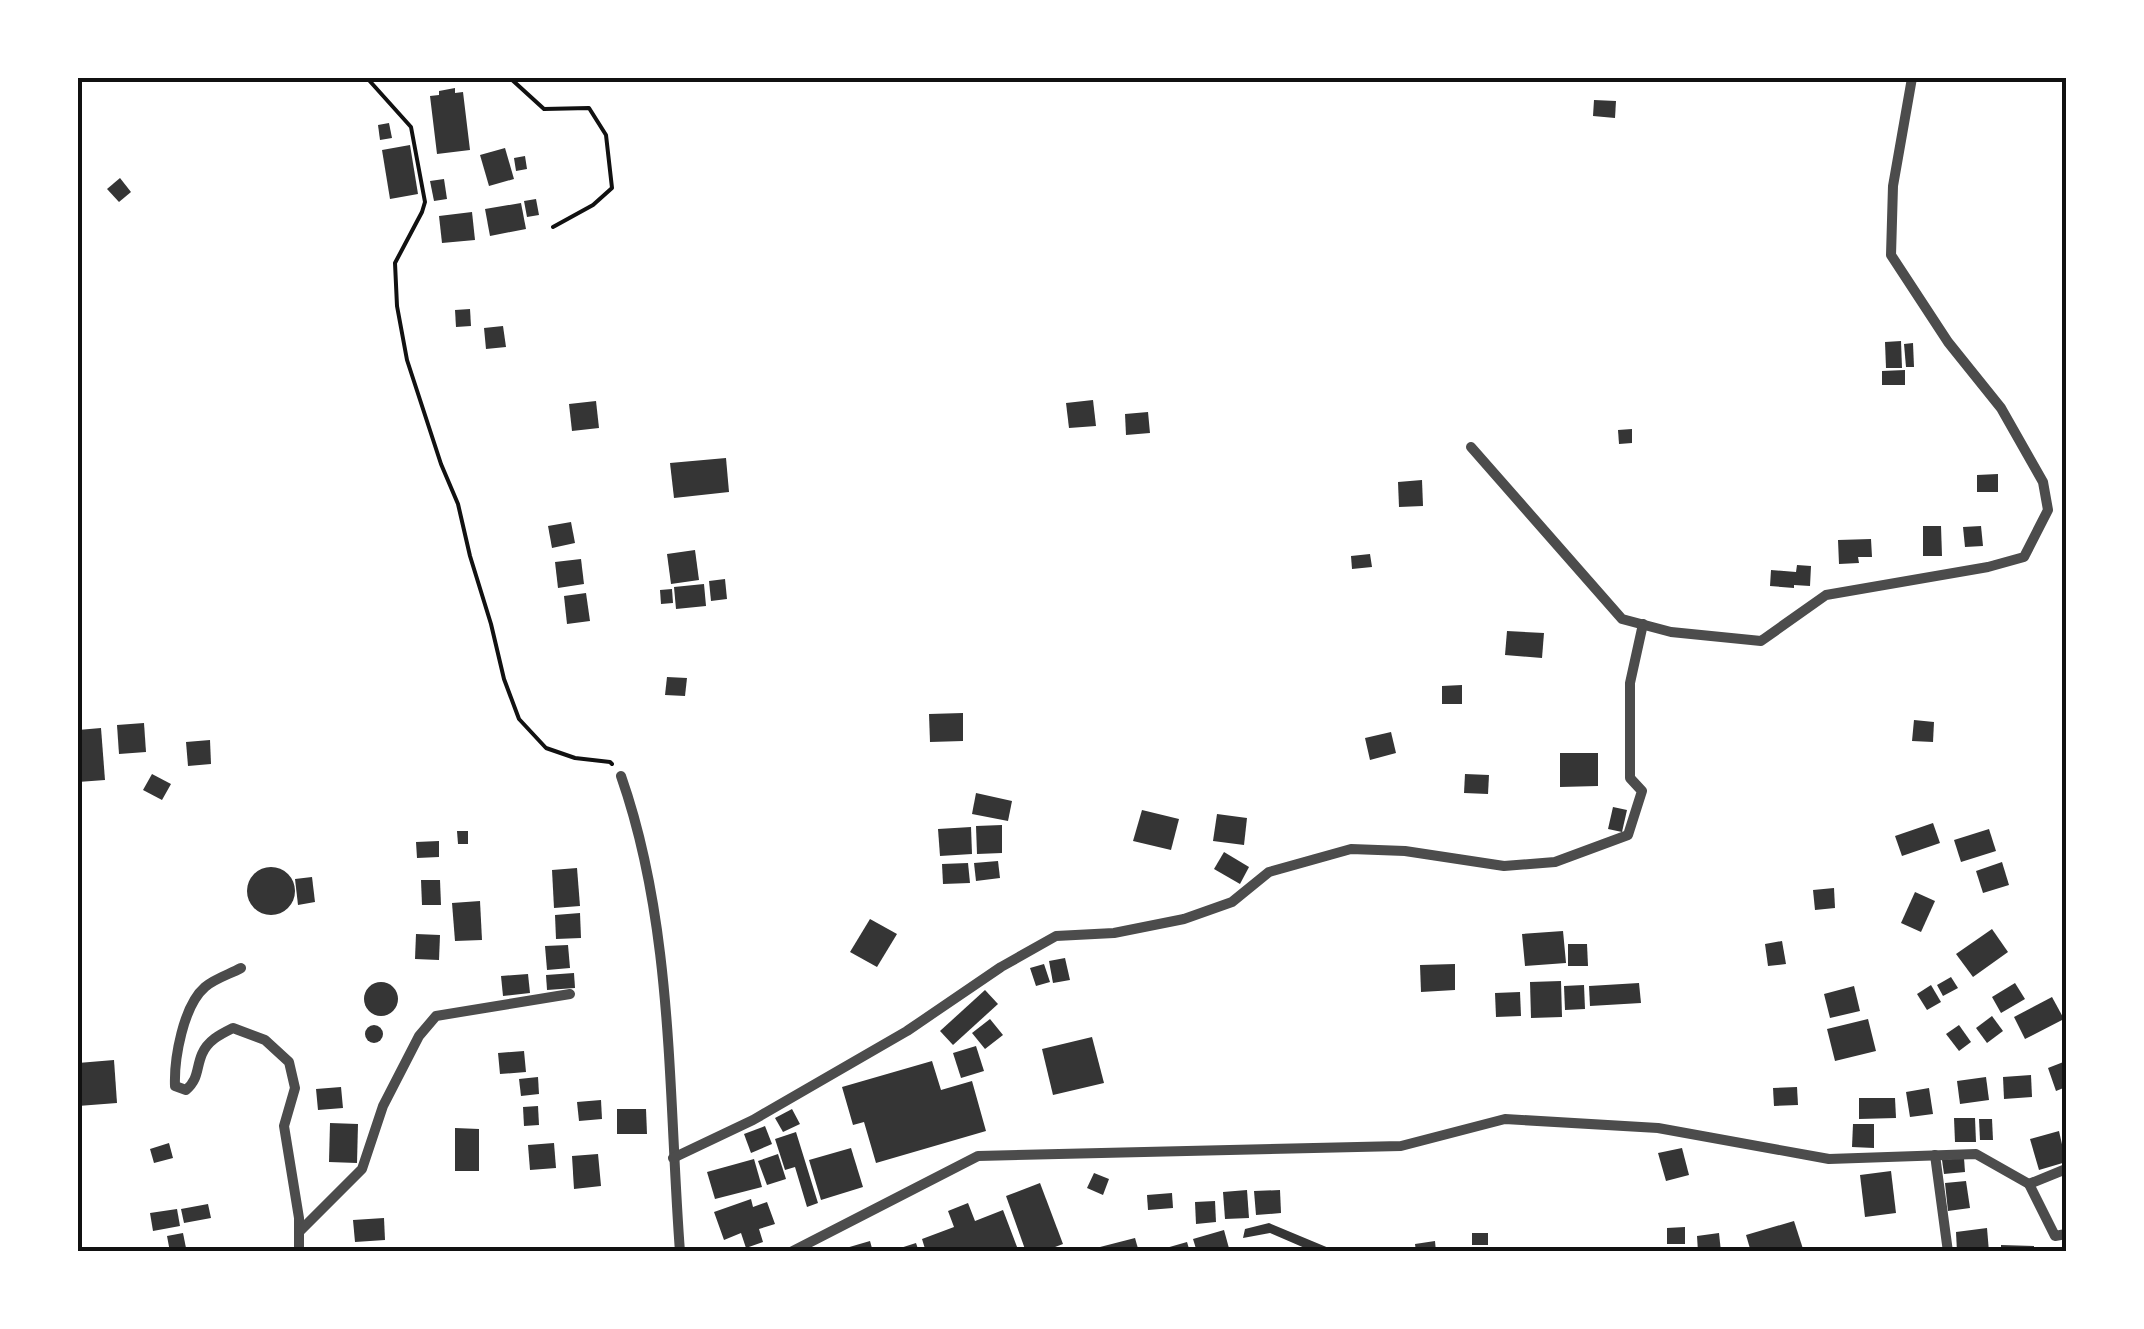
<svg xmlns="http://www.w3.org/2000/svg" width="2144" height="1329" font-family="'Fira Sans Condensed',sans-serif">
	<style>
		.building { fill: #353535 }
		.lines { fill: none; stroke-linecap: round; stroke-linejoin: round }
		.path { stroke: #111; stroke-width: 4 }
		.minor { stroke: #4c4c4c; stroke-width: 10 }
		.neatline { fill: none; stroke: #111; stroke-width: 4 }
	</style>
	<rect width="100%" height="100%" fill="#fff"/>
	<g class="building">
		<path d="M455,88V93L463,92L470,150L437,154L430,96L439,95V91Z"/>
		<path d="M1594,100L1616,101L1615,118L1593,116Z"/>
		<path d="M389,123L392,138L380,140L378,125Z"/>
		<path d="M410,145L418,194L390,199L382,150Z"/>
		<path d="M505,148L514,179L489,186L480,155Z"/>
		<path d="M525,156L527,169L516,171L514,158Z"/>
		<path d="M120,178L131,192L119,202L107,189Z"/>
		<path d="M444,179L447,199L434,201L430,181Z"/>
		<path d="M536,199L539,215L527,217L524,201Z"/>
		<path d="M521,203L526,229L490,236L485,209Z"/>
		<path d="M472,212L475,240L442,243L439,216Z"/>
		<path d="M470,309L471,326L456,327L455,310Z"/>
		<path d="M503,326L506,347L486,349L484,328Z"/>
		<path d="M1901,341L1902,368H1886L1885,342Z"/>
		<path d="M1913,343L1914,367H1906L1904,344Z"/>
		<path d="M1905,370V385H1882V371Z"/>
		<path d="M1093,400L1096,426L1069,428L1066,403Z"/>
		<path d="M596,401L599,428L572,431L569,404Z"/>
		<path d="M1148,412L1150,433L1126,435L1125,414Z"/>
		<path d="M1632,429V443L1619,444L1618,430Z"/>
		<path d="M726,458L729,492L674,498L670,463Z"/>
		<path d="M1998,474V492H1977V475Z"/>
		<path d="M1422,480L1423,506L1399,507L1398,482Z"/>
		<path d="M571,522L575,543L552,548L548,526Z"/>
		<path d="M1923,526H1941L1942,556H1923Z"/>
		<path d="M1981,526L1983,546L1965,547L1963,527Z"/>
		<path d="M1871,539L1872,557H1858L1859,563L1839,564L1838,540Z"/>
		<path d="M695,550L699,580L671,584L667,554Z"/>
		<path d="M1370,554L1372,567L1352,569L1351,556Z"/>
		<path d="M581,559L584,584L558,588L555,562Z"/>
		<path d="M1797,565L1811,566L1810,586L1794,585V588L1770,586L1771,570L1796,572Z"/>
		<path d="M725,579L727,599L711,601L709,581Z"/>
		<path d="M704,584L706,606L676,609L674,587Z"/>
		<path d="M672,589L673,603L661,604L660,590Z"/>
		<path d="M586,593L590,621L567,624L564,596Z"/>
		<path d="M1507,631L1544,633L1542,658L1505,655Z"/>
		<path d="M667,677L687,678L685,696L665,695Z"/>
		<path d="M1462,685V704H1442V686Z"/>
		<path d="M963,713V741L930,742L929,714Z"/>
		<path d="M1914,720L1934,722L1933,742L1912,741Z"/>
		<path d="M144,723L146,752L119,754L117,725Z"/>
		<path d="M101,728L105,780L78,782V730Z"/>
		<path d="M1391,732L1396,753L1370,760L1365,738Z"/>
		<path d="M210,740L211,764L188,766L186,742Z"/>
		<path d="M1560,753H1598V786L1560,787Z"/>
		<path d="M152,774L171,784L162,800L143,790Z"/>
		<path d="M1465,774L1489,775L1488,794L1464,793Z"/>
		<path d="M976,793L1012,801L1008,821L972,814Z"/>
		<path d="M1613,807L1627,810L1622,832L1608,829Z"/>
		<path d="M1142,810L1179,819L1171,850L1133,841Z"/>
		<path d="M1217,814L1247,818L1244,845L1213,841Z"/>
		<path d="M1933,823L1940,843L1902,856L1895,836Z"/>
		<path d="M1002,825V853L977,854L976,826Z"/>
		<path d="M971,827L972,854L940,856L938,829Z"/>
		<path d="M1989,829L1996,851L1961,862L1954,840Z"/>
		<path d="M457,831H468V844H458Z"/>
		<path d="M439,841V857L417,858L416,842Z"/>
		<path d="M1224,852L1249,867L1240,884L1214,869Z"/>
		<path d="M998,861L1000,878L976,881L974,863Z"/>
		<path d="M2002,862L2009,885L1983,893L1976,871Z"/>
		<path d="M968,863L970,883L943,884L942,864Z"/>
		<circle cx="271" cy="891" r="24"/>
		<path d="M577,868L580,906L554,908L552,870Z"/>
		<path d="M312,877L315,902L298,905L295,879Z"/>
		<path d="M421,880H440L441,905H422Z"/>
		<path d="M1834,888L1835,908L1815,910L1813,890Z"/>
		<path d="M1915,892L1935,901L1921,932L1901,923Z"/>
		<path d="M480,901L482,940L455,941L452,903Z"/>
		<path d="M580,913L581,938L556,939L555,915Z"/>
		<path d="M870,919L897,934L877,967L850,952Z"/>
		<path d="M1992,929L2008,952L1973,977L1956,954Z"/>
		<path d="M1563,931L1566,963L1525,966L1522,934Z"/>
		<path d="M416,934L440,935L439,960L415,959Z"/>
		<path d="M1782,941L1786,964L1768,966L1765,944Z"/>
		<path d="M1568,944H1587L1588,966H1568Z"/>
		<path d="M568,945L570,968L547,970L545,946Z"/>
		<path d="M1065,958L1070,980L1053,983L1049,961Z"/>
		<path d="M1044,964L1050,982L1036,986L1030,968Z"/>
		<path d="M1455,964V990L1421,992L1420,965Z"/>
		<path d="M574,973L575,988L547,990L546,975Z"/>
		<path d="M528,974L530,993L503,996L501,976Z"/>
		<path d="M1951,977L1958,988L1943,996L1937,985Z"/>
		<path d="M1561,981L1562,1017L1531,1018L1530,982Z"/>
		<circle cx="381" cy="999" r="17"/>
		<path d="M1639,983L1641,1003L1590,1006L1589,986Z"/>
		<path d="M2015,983L2025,999L2001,1013L1992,997Z"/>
		<path d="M1584,985L1585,1009L1565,1010L1564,986Z"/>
		<path d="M1931,985L1941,1002L1927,1010L1917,994Z"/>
		<path d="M1854,986L1860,1011L1830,1018L1824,994Z"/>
		<path d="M985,990L998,1004L953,1045L940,1031Z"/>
		<path d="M1520,992L1521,1016L1496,1017L1495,993Z"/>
		<path d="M2052,997L2064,1019L2025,1039L2014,1017Z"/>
		<path d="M1992,1016L2003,1031L1987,1043L1976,1028Z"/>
		<path d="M990,1019L1003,1035L985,1049L972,1033Z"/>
		<path d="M1868,1019L1876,1051L1835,1061L1827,1029Z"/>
		<path d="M1959,1025L1971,1042L1959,1051L1946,1034Z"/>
		<circle cx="374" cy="1034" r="9"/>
		<path d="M1092,1037L1104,1083L1053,1095L1042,1049Z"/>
		<path d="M976,1046L984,1071L961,1078L953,1053Z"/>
		<path d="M524,1051L526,1072L500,1074L498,1053Z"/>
		<path d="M114,1060L117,1103L78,1106V1063Z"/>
		<path d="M932,1061L941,1090L972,1081L986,1131L876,1163L864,1122L853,1125L842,1087Z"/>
		<path d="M2066,1061V1087L2056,1091L2048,1068Z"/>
		<path d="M2031,1075L2032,1097L2004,1099L2003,1077Z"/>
		<path d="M538,1077L539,1094L521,1096L519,1079Z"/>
		<path d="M1986,1077L1989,1100L1960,1104L1957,1081Z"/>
		<path d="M341,1087L343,1108L318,1110L316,1089Z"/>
		<path d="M1797,1087L1798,1105L1774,1106L1773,1088Z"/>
		<path d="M1929,1088L1933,1114L1910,1117L1906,1092Z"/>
		<path d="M1859,1098H1895L1896,1118L1859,1119Z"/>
		<path d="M601,1100L602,1119L579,1121L577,1102Z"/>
		<path d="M538,1106L539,1125L524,1126L523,1107Z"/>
		<path d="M617,1109H646L647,1134H617Z"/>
		<path d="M792,1109L800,1124L783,1132L775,1118Z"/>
		<path d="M1954,1118H1975L1976,1142H1955Z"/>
		<path d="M1979,1119H1992L1993,1140H1980Z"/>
		<path d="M330,1123L358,1124L357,1163L329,1162Z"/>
		<path d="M1853,1124H1874V1148L1852,1147Z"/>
		<path d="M765,1126L772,1144L751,1153L744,1134Z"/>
		<path d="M455,1128L479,1129V1171H455Z"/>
		<path d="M2059,1131L2066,1162L2039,1170L2030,1139Z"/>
		<path d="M796,1132L818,1203L807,1207L795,1167L785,1170L775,1139Z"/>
		<path d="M169,1143L173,1158L154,1163L150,1149Z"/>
		<path d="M554,1143L556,1168L530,1170L528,1145Z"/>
		<path d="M851,1148L863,1187L821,1200L809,1160Z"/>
		<path d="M1682,1148L1689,1175L1666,1181L1658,1153Z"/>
		<path d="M598,1154L601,1186L574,1189L572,1156Z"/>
		<path d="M778,1154L786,1179L767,1185L758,1161Z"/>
		<path d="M1964,1158L1965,1172L1944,1174L1942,1160Z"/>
		<path d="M754,1159L762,1187L715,1199L707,1172Z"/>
		<path d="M1891,1171L1896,1213L1865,1217L1860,1175Z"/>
		<path d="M1094,1173L1109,1179L1103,1195L1087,1188Z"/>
		<path d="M1966,1181L1970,1208L1948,1211L1945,1183Z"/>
		<path d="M1040,1183L1063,1244L1042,1252H1026L1006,1196Z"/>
		<path d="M1247,1190L1249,1218L1225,1219L1223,1192Z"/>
		<path d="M1280,1190L1281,1213L1256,1215L1254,1191Z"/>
		<path d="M1172,1193L1173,1208L1148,1210L1147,1195Z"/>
		<path d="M751,1199L753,1207L767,1202L775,1224L759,1229L763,1242L746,1248L741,1233L724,1240L714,1212Z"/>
		<path d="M1215,1201L1216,1222L1196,1224L1195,1202Z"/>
		<path d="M968,1203L975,1221L1003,1210L1019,1252H926L922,1239L954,1227L948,1211Z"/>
		<path d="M208,1204L211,1218L184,1223L181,1209Z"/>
		<path d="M177,1209L180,1226L153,1231L150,1213Z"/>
		<path d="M384,1218L385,1240L355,1242L353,1220Z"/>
		<path d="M1794,1221L1804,1252H1751L1746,1235Z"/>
		<path d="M1269,1223L1336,1251V1252H1314L1270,1233L1243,1238L1245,1229Z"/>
		<path d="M1685,1227V1244H1667V1228Z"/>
		<path d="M1987,1228L1989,1252H1957L1956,1232Z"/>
		<path d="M1224,1230L1230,1252H1197L1193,1239Z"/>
		<path d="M183,1233L186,1248L170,1252L167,1236Z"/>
		<rect x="1472" y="1233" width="16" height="12"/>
		<path d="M1719,1233L1721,1252H1698L1697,1236Z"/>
		<path d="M1135,1238L1139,1252H1102L1100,1247Z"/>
		<path d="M870,1241L873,1252H847L846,1248Z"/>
		<path d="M1435,1241L1436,1252H1416L1415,1244Z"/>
		<path d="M1187,1242L1190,1252H1167L1166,1248Z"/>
		<path d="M916,1243L919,1252H891V1251Z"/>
		<path d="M2001,1245L2034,1246V1252H2001Z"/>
	</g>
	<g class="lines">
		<g class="path">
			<path d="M367,78L411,127L425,202L422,212L395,263L397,306L407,360L441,464L458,504L470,556L491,624L504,679L519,719L546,748L575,758L610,762L612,764"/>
			<path d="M510,78L544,109L589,108L606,135L612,188L593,205L553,227"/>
		</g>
		<g class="minor">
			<path d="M1471,447L1622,619L1671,632L1761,641L1826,595L1988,567L2024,557L2048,510L2043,482L2001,408L1948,342L1891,255L1893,186L1912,78"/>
			<path d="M621,776C674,927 668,1094 680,1252"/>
			<path d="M241,968C230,974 214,979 205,987C183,1006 174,1059 175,1086L186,1090C199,1079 196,1068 202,1054C208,1040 221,1034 233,1028L265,1040L289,1062L295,1088L284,1126L299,1218V1252"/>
			<path d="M1935,1155L1948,1252"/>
			<path d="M673,1158L753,1120L907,1031L1001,967L1056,936L1114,933L1184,919L1232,902L1269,872L1351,849L1405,851L1504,866L1555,862L1628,835L1642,791L1630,778V683L1643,624"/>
			<path d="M2029,1184L2066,1169"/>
			<path d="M300,1231L362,1169L383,1106L419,1036L436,1016L570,994"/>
			<path d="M791,1252L978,1156L1401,1146L1505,1119L1658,1128L1829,1159L1976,1154L2029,1184L2055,1236L2066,1234"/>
		</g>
	</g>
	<rect width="2144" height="1329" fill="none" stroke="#ffffff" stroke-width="160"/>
	<rect x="80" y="80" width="1984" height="1169" class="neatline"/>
</svg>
